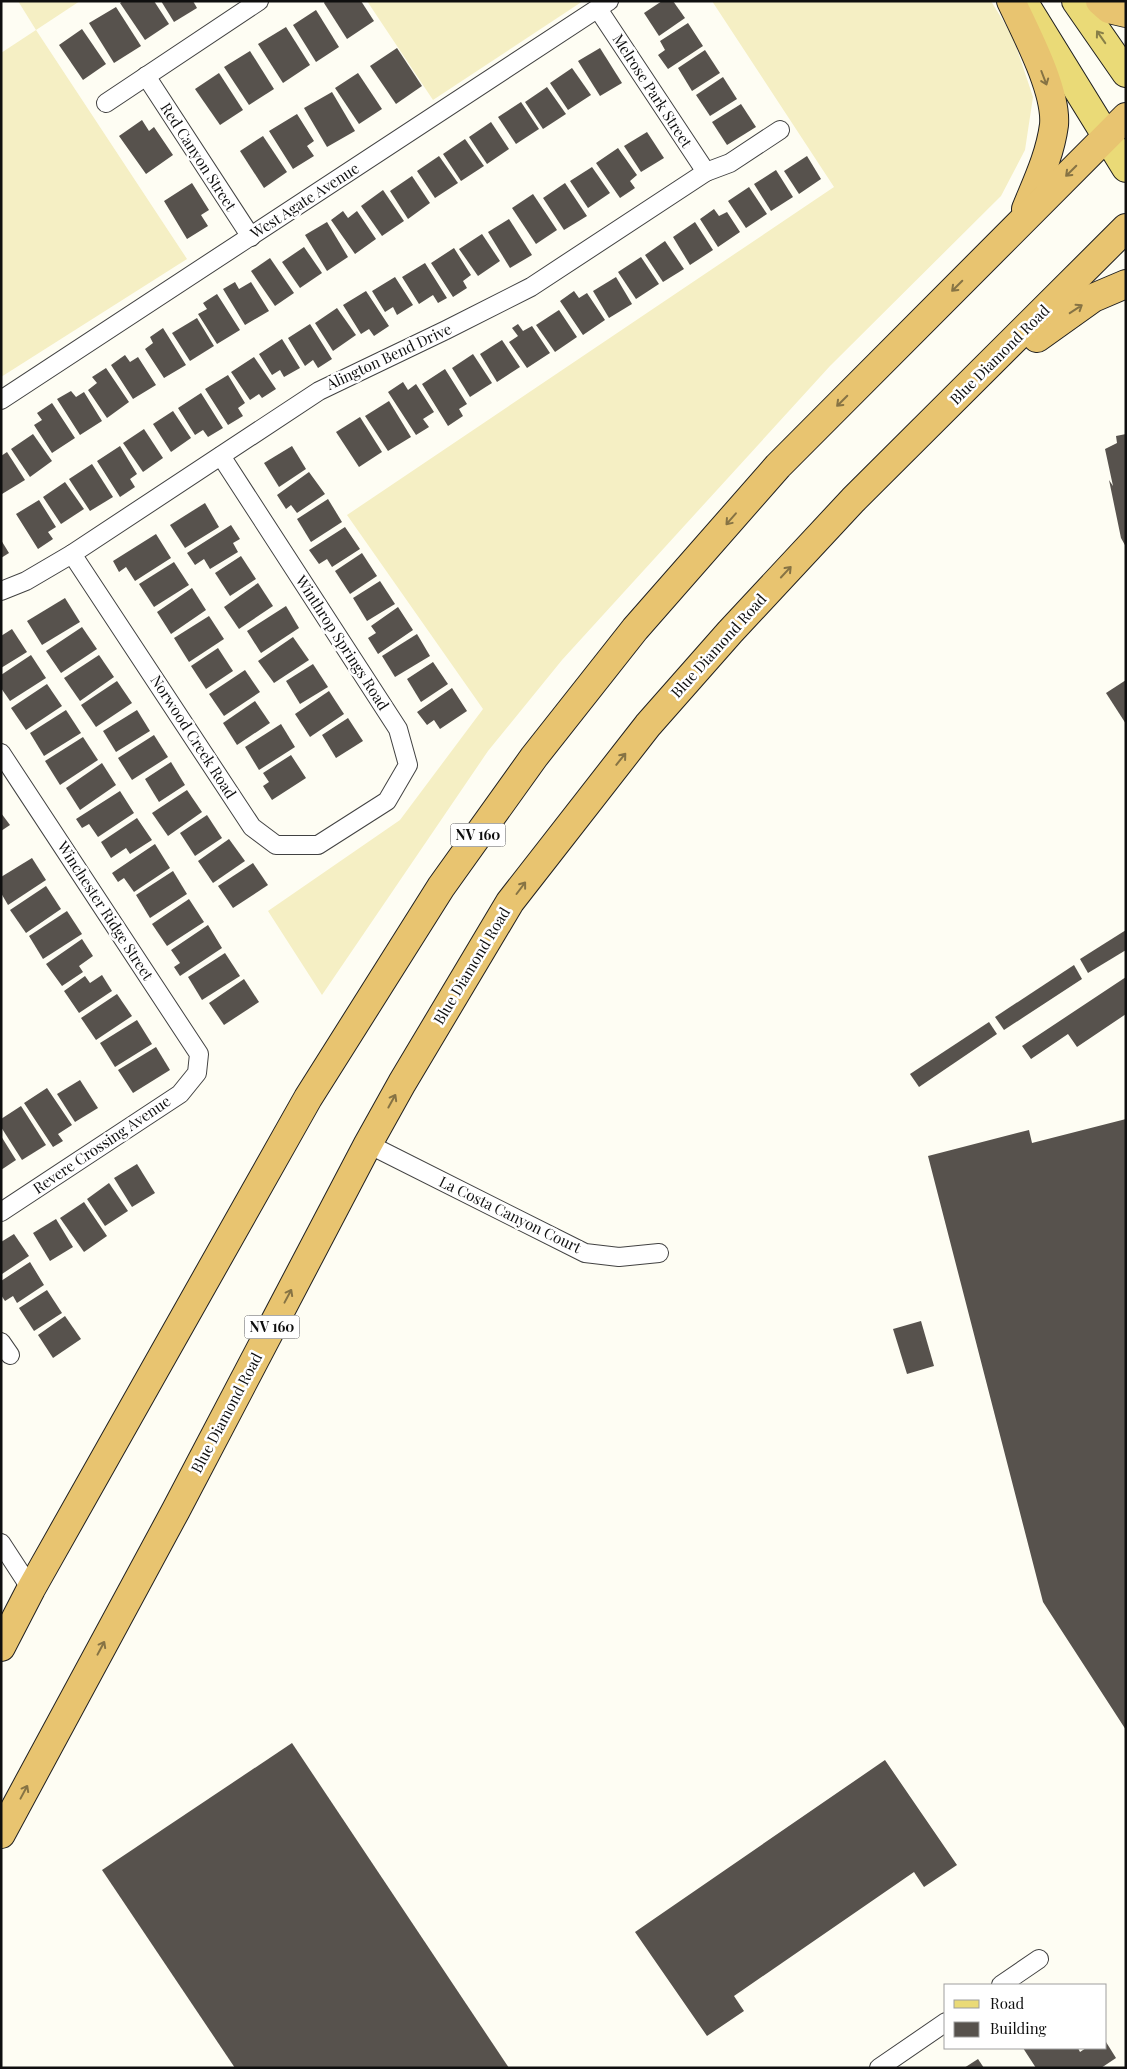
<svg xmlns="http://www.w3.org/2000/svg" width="1127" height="2069" font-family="'Playfair Display',serif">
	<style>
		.sand { fill: #f5efc4 }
		.building { fill: #57524d }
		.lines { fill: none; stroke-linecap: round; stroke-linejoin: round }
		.minor-casing { stroke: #424242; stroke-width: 20 }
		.primary-casing { stroke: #202020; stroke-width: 30 }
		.trunk-casing { stroke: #202020; stroke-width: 30 }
		.minor { stroke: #fff; stroke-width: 18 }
		.primary { stroke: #eada77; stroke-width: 28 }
		.trunk { stroke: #e8c470; stroke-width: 28 }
		.oneway { stroke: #877f48 }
		.oneway2 { stroke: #867344 }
		.labels { text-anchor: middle; stroke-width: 5; stroke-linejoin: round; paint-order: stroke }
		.shield { fill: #fff; stroke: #575757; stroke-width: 1 }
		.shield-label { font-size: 14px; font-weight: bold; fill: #0f0f0f }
		.street-label { font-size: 15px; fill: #0f0f0f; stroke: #fff }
	</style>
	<rect width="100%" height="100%" fill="#fefdf3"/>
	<g class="sand">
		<path d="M18,1H80L36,30L187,259L1,377V53L36,30Z"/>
		<path d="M367,1H583L433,100Z"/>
		<path d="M712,1H991L1013,37L1033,97L1025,150L1001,196L830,366L562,660L488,751L322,995L268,911L400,820L483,709L347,515L834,187Z"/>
	</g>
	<g class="building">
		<path d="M123,1H154L169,24L145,40L120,3Z"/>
		<path d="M161,1H193L197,8L174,22Z"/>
		<path d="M325,1H361L374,21L347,39L324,3Z"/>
		<path d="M662,1H673L685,18L659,36L644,13Z"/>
		<path d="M116,7L141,46L114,63L89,23Z"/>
		<path d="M316,10L339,47L316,62L293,25Z"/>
		<path d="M688,23L703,46L668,69L658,55L665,50L660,41Z"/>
		<path d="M286,27L310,65L283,83L258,44Z"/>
		<path d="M82,29L106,64L83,80L59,45Z"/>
		<path d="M397,48L422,86L396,104L370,66Z"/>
		<path d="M600,48L622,83L600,96L578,61Z"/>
		<path d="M705,50L720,73L692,91L678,68Z"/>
		<path d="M250,51L274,89L249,105L224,67Z"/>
		<path d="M572,68L591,95L568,110L550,83Z"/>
		<path d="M219,73L243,110L220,125L195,89Z"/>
		<path d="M358,73L382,109L359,124L335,88Z"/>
		<path d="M723,77L737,99L710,116L696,95Z"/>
		<path d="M547,87L566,114L543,129L525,102Z"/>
		<path d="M332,92L355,131L327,147L304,108Z"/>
		<path d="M521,102L539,129L516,144L498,117Z"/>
		<path d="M741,104L756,127L727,145L712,122Z"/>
		<path d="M297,114L314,141L307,146L314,156L293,169L269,131Z"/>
		<path d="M142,120L149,131L154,127L173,155L146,174L119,136Z"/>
		<path d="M491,122L509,149L487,164L469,137Z"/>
		<path d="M647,132L664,158L641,172L624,146Z"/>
		<path d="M263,136L287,172L264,188L240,151Z"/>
		<path d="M465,139L484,166L461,181L443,154Z"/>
		<path d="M618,148L637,175L630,181L635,188L620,198L596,163Z"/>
		<path d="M439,156L458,183L435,198L417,171Z"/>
		<path d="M807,156L821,179L799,194L784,171Z"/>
		<path d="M592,167L610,193L588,208L570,181Z"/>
		<path d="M776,170L793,197L771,211L754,184Z"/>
		<path d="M412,176L430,203L408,219L390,191Z"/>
		<path d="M192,183L209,210L201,215L208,226L187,239L164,201Z"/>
		<path d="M565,183L587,216L564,230L543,198Z"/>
		<path d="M749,187L767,214L746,228L728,201Z"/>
		<path d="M383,190L404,221L382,236L361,206Z"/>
		<path d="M533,194L557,230L536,244L512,208Z"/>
		<path d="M714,209L719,216L727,212L740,232L718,247L700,219Z"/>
		<path d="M343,211L348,218L357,211L376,239L355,254L331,220Z"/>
		<path d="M509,219L532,255L510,268L488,232Z"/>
		<path d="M327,222L348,257L327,271L305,235Z"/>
		<path d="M695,222L713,250L690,265L673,237Z"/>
		<path d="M482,234L500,261L478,276L459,249Z"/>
		<path d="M665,241L684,269L663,282L645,255Z"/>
		<path d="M304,247L322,273L300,288L282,262Z"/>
		<path d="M454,248L471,275L463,281L467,288L453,297L431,263Z"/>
		<path d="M641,257L659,284L636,299L618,272Z"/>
		<path d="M270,258L294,293L275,306L251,271Z"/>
		<path d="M425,263L447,298L438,303L433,295L419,304L402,277Z"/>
		<path d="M395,277L413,305L397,315L393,307L385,312L372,291Z"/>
		<path d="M616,277L632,304L609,318L593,291Z"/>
		<path d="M235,282L239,289L251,282L269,311L245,325L223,289Z"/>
		<path d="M366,291L389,326L374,336L369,329L361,334L343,305Z"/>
		<path d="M574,291L579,298L587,293L605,320L583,335L560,301Z"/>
		<path d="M217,294L240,330L217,344L198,314L207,309L203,303Z"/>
		<path d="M337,308L356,335L333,351L315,323Z"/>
		<path d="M559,310L577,337L555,352L536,325Z"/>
		<path d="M197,318L214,346L190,361L172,333Z"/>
		<path d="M310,324L332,359L318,368L313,360L305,366L288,338Z"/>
		<path d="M518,324L523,331L532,326L550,353L527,368L509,342L518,336L512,328Z"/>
		<path d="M163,328L186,365L164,378L145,349L153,343L150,337Z"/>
		<path d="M282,339L300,368L284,377L280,370L272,375L259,354Z"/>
		<path d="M502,340L520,367L497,382L480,354Z"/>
		<path d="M473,354L492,383L470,397L452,368Z"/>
		<path d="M125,355L130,362L138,357L156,385L133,399L111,365Z"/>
		<path d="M254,357L276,389L262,398L259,394L250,400L231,372Z"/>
		<path d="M106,368L129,402L107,418L88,390L97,383L92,377Z"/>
		<path d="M445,369L467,404L459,409L463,416L448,426L422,384Z"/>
		<path d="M228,375L245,403L238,408L243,416L228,425L205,389Z"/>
		<path d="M403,382L408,390L416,384L434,412L423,419L429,427L416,435L388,392Z"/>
		<path d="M71,391L76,397L84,392L102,421L80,435L57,399Z"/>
		<path d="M201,393L223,428L208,437L203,430L195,435L178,408Z"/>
		<path d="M389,401L411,437L388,451L365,416Z"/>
		<path d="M52,403L75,438L52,453L34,425L42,420L37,413Z"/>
		<path d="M173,411L191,438L171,452L153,424Z"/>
		<path d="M360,417L382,452L359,467L336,432Z"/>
		<path d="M144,429L163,458L143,472L123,443Z"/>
		<path d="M33,434L52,461L30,477L11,449Z"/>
		<path d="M1126,434V547L1121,538L1109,480L1113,486L1105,449L1117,443L1116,436Z"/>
		<path d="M120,446L137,474L130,479L135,487L120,497L97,461Z"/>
		<path d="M292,446L306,469L279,487L264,463Z"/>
		<path d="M7,452L25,480L2,494L1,456Z"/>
		<path d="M92,464L113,497L90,511L69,479Z"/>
		<path d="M309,472L325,494L297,513L291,505L286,509L277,495Z"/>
		<path d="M65,482L84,509L61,524L43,497Z"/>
		<path d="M328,499L342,522L311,542L297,519Z"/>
		<path d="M39,500L56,527L48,532L53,539L38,549L16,514Z"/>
		<path d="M205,503L219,527L185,548L170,525Z"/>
		<path d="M231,525L240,539L233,543L238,552L210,569L204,559L195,565L187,553Z"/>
		<path d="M345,527L360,549L332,567L327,559L319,564L309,550Z"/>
		<path d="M156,534L171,558L135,581L126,567L119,572L113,561Z"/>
		<path d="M1,540L9,553L1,558Z"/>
		<path d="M362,553L377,576L350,594L335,571Z"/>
		<path d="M241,556L256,579L230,596L215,573Z"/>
		<path d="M174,562L189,585L154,607L139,584Z"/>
		<path d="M380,581L395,604L367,621L353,598Z"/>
		<path d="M258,583L273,606L239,629L224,607Z"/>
		<path d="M192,588L206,610L171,634L157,612Z"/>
		<path d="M65,598L80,622L42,645L27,621Z"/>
		<path d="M286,606L299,628L261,653L247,631Z"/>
		<path d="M398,607L413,630L378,654L368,638L376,633L371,626Z"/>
		<path d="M209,616L224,639L189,662L174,638Z"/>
		<path d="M82,627L97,649L61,673L46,651Z"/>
		<path d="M12,629L27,652L1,668V636Z"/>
		<path d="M417,634L430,656L395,677L382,656Z"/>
		<path d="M293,637L309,660L274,683L258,661Z"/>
		<path d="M218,648L233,671L206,689L191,666Z"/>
		<path d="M31,655L46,678L10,701L1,688V675Z"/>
		<path d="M99,655L114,677L80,701L64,678Z"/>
		<path d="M433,662L448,684L421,702L407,679Z"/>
		<path d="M313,664L328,687L300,704L286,681Z"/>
		<path d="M245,670L260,692L224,716L209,694Z"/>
		<path d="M1126,680V724L1106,693Z"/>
		<path d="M117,681L132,703L96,727L81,705Z"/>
		<path d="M47,684L62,706L26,730L11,708Z"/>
		<path d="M452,688L467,711L440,729L434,720L427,725L417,712Z"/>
		<path d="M329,691L344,714L310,737L295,714Z"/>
		<path d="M255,701L270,723L237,745L223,723Z"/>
		<path d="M66,710L81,733L44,756L30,733Z"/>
		<path d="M137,710L150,731L116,752L103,731Z"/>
		<path d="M348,718L363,741L336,758L322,735Z"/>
		<path d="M281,724L295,747L259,770L245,747Z"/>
		<path d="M154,735L168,757L132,780L118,758Z"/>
		<path d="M83,737L98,760L60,785L45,761Z"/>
		<path d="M291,755L306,778L272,800L263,786L269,782L263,773Z"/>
		<path d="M171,762L185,785L159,802L145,779Z"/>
		<path d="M102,763L116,785L80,810L66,788Z"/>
		<path d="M187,790L202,812L168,836L152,813Z"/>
		<path d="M120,791L134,813L98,837L89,824L82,828L76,819Z"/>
		<path d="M1,813L10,825L1,831Z"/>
		<path d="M207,815L222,838L195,856L180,833Z"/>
		<path d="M137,818L152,840L130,854L126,848L111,858L101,842Z"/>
		<path d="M229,839L245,861L213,883L198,861Z"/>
		<path d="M155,844L170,868L134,892L124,878L118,882L112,873Z"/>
		<path d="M32,858L46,880L8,905L1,893V877Z"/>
		<path d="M253,863L268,885L233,908L218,886Z"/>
		<path d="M173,871L187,894L150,918L136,895Z"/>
		<path d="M46,886L61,909L26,933L10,910Z"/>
		<path d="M189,899L204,922L167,946L152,924Z"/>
		<path d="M67,911L82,934L43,959L29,936Z"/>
		<path d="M208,925L222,948L180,976L174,967L180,963L171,950Z"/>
		<path d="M1126,930V950L1088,973L1080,959Z"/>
		<path d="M82,939L93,956L79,966L83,972L62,986L46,964Z"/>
		<path d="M225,953L240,976L202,1000L188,977Z"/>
		<path d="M1074,965L1082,979L1004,1030L995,1017Z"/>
		<path d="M102,975L112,991L79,1013L64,991L85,976L90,983Z"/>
		<path d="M1126,977V1014L1077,1047L1068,1034L1031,1059L1022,1046Z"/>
		<path d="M244,979L259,1002L224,1025L209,1003Z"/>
		<path d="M117,994L132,1016L96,1040L81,1018Z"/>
		<path d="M137,1020L152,1044L115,1067L100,1043Z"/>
		<path d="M989,1022L997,1034L919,1087L910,1074Z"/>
		<path d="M156,1047L170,1070L133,1093L118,1070Z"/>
		<path d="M80,1080L98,1108L75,1122L57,1094Z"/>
		<path d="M47,1088L72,1125L58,1134L63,1141L53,1147L24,1103Z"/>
		<path d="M21,1106L46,1145L22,1160L1,1127V1119Z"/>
		<path d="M1126,1119V1730L1043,1602L928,1156L1029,1130L1032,1143Z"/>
		<path d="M1,1136L16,1160L1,1170Z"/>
		<path d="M137,1164L155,1193L132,1207L114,1178Z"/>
		<path d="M109,1183L128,1211L105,1226L87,1199Z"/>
		<path d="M84,1202L107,1236L84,1252L60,1218Z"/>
		<path d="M56,1219L73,1247L50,1261L33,1233Z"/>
		<path d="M14,1234L29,1256L2,1274L1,1242Z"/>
		<path d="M30,1262L44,1285L17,1303L13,1296L5,1301L1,1295V1281Z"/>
		<path d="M47,1290L62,1313L34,1331L19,1308Z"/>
		<path d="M65,1316L81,1339L53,1358L38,1335Z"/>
		<path d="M921,1321L934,1366L907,1374L893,1329Z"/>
		<path d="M292,1743L509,2068H235L102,1870Z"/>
		<path d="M885,1760L957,1865L924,1887L914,1872L734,1996L744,2011L707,2036L635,1932Z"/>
		<path d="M1106,2042L1116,2058L1101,2068H1036L1023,2048H1078L1080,2052L1086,2048H1106Z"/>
		<path d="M978,2059L984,2068H964Z"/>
	</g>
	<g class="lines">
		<g class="minor-casing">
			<g id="minor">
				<path d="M598,9L706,172"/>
				<path d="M146,76L251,237"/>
				<path d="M106,103L259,1"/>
				<path d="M1,400L609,1"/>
				<path d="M72,554L252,827L276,845H318L387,801L408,765L398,729L221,456"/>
				<path d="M1,591L26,581L72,554L319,391L446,330L531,287L706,172L730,163L780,130"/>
				<path d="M1,753L199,1054L197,1073L180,1094L1,1212"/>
				<path d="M368,1144L585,1253L619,1257L659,1253"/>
				<path d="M1,1342L10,1355"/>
				<path d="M1,1543L31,1589"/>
				<path d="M1001,1985L1039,1959"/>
				<path d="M879,2068L946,2022"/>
			</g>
		</g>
		<g class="primary-casing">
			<g id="primary">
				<path d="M1023,1L1126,168"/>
				<path d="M1076,1L1126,73"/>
			</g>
		</g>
		<g class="trunk-casing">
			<g id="trunk">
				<path d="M1011,1C1026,33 1057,91 1054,125C1050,155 1037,182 1026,209"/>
				<path d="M1100,1L1109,9L1126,13"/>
				<path d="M1037,338L1093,298L1126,284"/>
				<path d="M1,1647L31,1589L308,1098L441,887L534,757L635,629L778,466L1126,117"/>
				<path d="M1,1834L176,1510L368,1144L402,1083L510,902L648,725L730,632L853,500L1126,228"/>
			</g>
		</g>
		<use href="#minor" class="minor"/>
		<use href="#primary" class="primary"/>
		<use href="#trunk" class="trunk"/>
	</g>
	<defs><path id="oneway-shaft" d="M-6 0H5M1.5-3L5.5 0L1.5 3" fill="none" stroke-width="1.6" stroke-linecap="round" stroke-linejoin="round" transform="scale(1.25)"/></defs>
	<use class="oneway" href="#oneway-shaft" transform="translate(1101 37) rotate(-125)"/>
	<g class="oneway2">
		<use href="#oneway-shaft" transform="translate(1044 78) rotate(69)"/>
		<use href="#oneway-shaft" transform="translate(1071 171) rotate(135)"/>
		<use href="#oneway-shaft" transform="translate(957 286) rotate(135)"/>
		<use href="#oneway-shaft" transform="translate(1076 309) rotate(-33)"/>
		<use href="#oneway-shaft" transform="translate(842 401) rotate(135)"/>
		<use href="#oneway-shaft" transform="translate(731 519) rotate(131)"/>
		<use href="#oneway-shaft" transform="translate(786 572) rotate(-47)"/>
		<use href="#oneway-shaft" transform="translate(621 759) rotate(-51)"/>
		<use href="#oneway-shaft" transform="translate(521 888) rotate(-53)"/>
		<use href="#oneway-shaft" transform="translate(392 1101) rotate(-61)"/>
		<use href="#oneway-shaft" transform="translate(288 1296) rotate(-62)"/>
		<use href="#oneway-shaft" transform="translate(101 1648) rotate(-62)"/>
		<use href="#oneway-shaft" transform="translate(24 1792) rotate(-62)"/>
	</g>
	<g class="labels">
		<g class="shield">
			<rect x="450.5" y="823.5" width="55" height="23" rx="4"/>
			<rect x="244.5" y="1315.5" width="55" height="23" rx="4"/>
		</g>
		<g class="shield-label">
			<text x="478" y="840">NV 160</text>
			<text x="272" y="1332">NV 160</text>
		</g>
		<g class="street-label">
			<text transform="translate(652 91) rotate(57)" y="5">Melrose Park Street</text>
			<text transform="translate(198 157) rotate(57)" y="5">Red Canyon Street</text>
			<text transform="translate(305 201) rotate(-33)" y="5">West Agate Avenue</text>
			<text transform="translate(1000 355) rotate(-45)" y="5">Blue Diamond Road</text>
			<text transform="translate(389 357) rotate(-25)" y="5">Alington Bend Drive</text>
			<text transform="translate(342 643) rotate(57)" y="5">Winthrop Springs Road</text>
			<text transform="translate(719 646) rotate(-48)" y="5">Blue Diamond Road</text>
			<text transform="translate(193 737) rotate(57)" y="5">Norwood Creek Road</text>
			<text transform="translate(105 911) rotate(57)" y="5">Winchester Ridge Street</text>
			<text transform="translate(472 966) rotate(-59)" y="5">Blue Diamond Road</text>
			<text transform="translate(102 1145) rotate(-34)" y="5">Revere Crossing Avenue</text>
			<text transform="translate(510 1215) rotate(26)" y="5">La Costa Canyon Court</text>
			<text transform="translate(227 1413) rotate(-62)" y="5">Blue Diamond Road</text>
		</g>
	</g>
	<rect width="1127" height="2069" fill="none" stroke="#0f0f0f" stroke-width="5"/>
	<rect x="944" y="1984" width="162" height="65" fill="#ffffff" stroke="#9f9f9f"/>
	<rect x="954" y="2000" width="25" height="8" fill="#eada77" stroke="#9f9f9f"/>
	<text x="990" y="2009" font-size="15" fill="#0f0f0f">Road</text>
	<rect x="954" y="2022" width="25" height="15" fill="#57524d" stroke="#9f9f9f"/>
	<text x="990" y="2034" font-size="15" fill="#0f0f0f">Building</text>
</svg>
